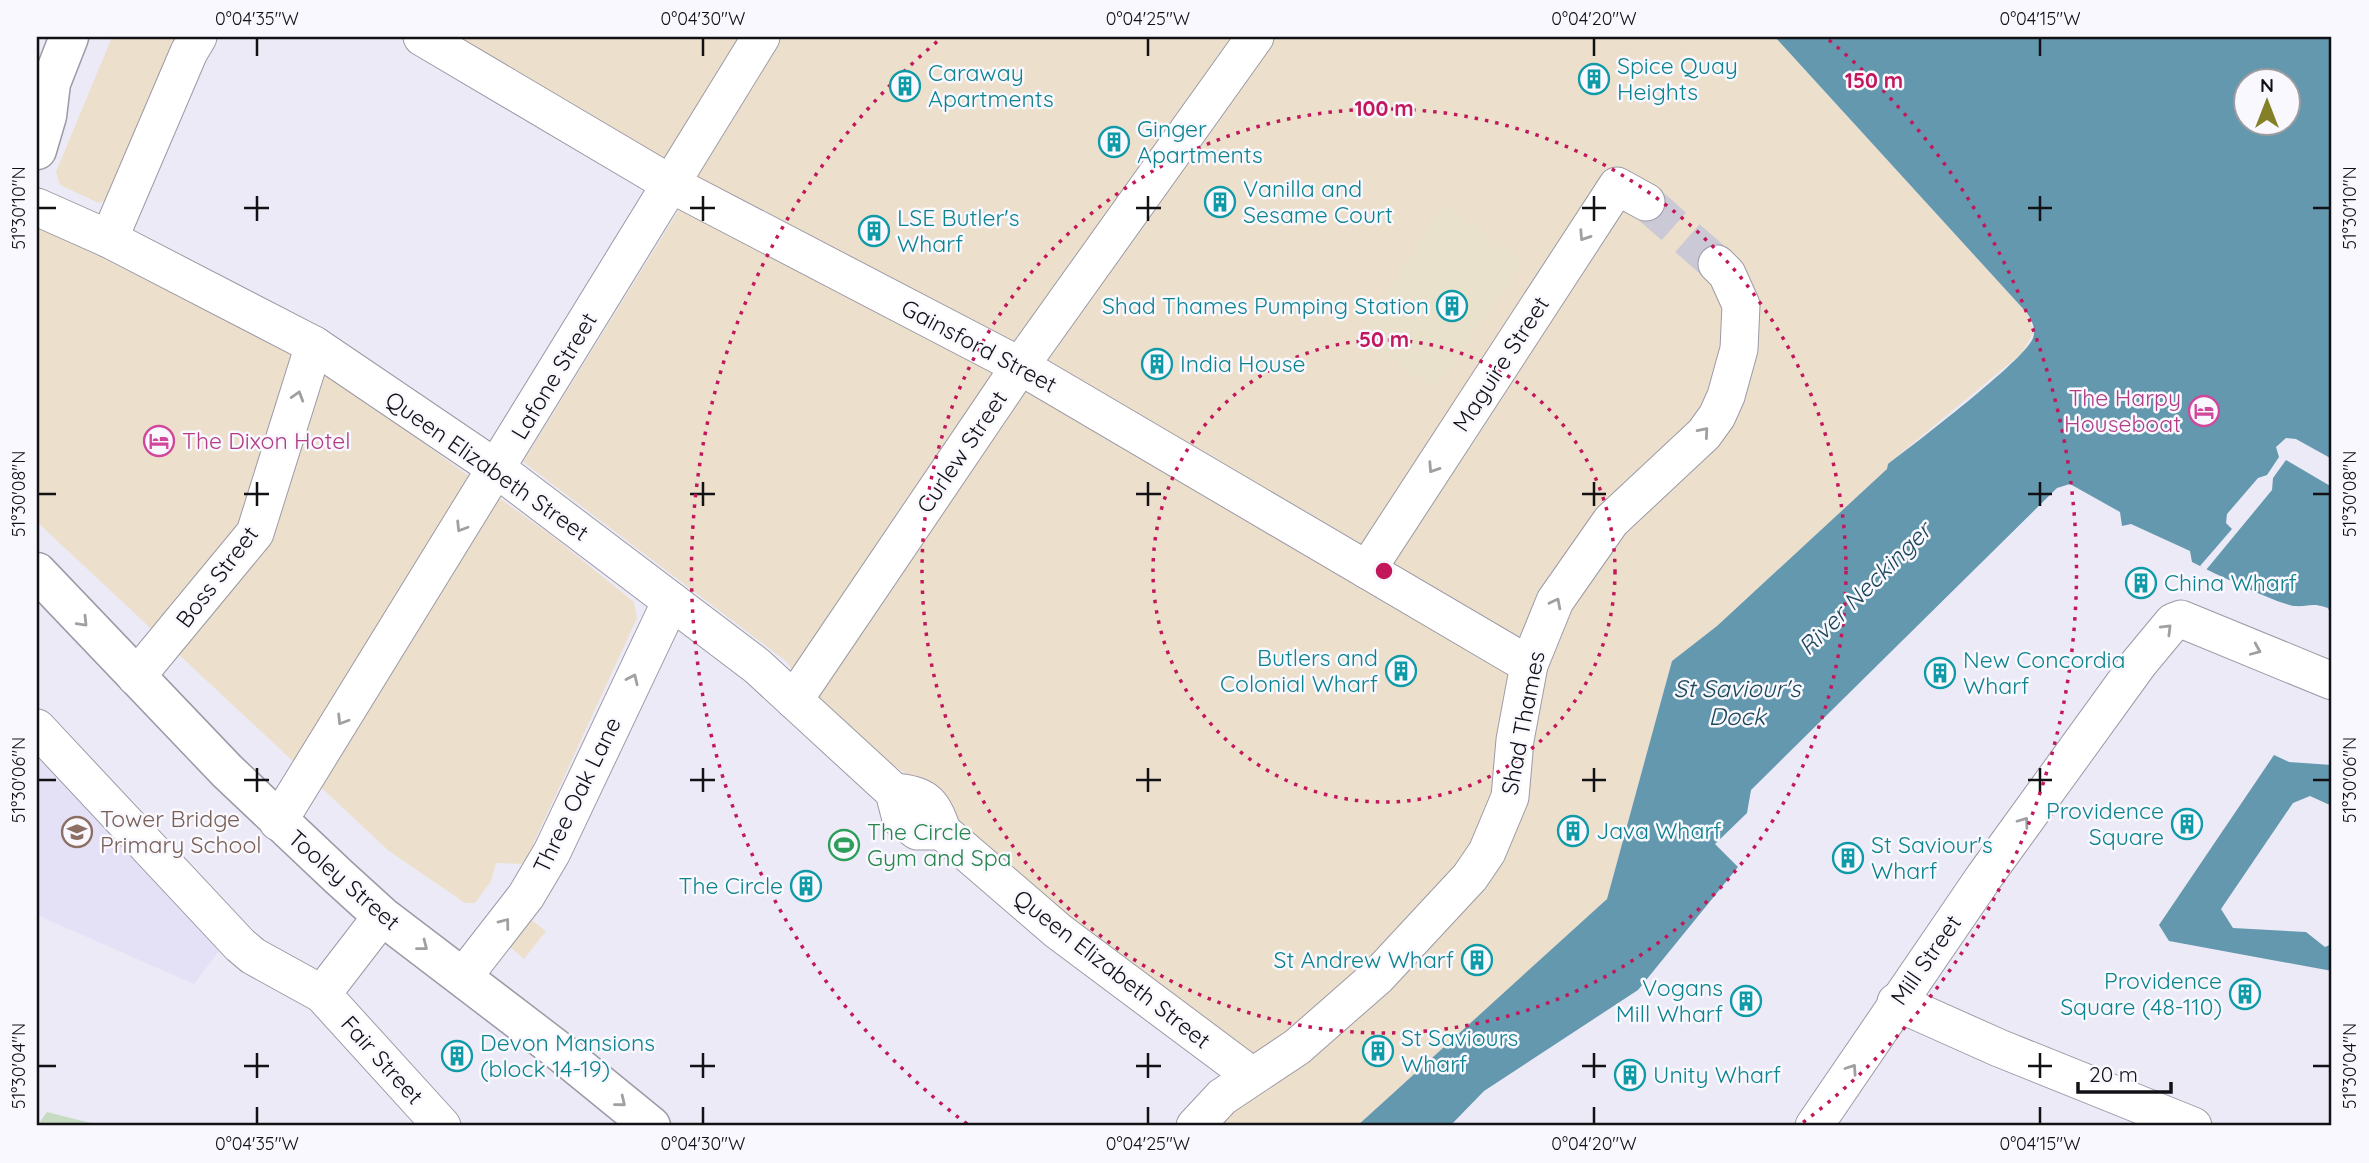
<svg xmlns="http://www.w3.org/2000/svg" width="2369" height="1163" font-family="Quicksand,sans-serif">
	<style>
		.commercial { fill: #ece0cc }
		.industrial { fill: #eae1cc }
		.built { fill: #e4e0f5 }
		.green { fill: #c6dbc2 }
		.water { fill: #6498af; fill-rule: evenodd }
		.pier { fill: #eceaf7 }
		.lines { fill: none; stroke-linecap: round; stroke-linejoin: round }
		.minor-tunnel { stroke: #cbc9d5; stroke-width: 37; stroke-dasharray: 37 18; stroke-linecap: butt }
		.minor-casing { stroke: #9c9aa6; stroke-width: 39 }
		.primary-casing { stroke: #9c9aa6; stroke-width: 41 }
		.trunk-casing { stroke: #9c9aa6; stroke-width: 41 }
		.minor { stroke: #fff; stroke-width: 37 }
		.primary { stroke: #fff; stroke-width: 38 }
		.trunk { stroke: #fff; stroke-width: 38 }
		.oneway { stroke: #a0a0a2 }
		.ticks { fill: none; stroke: #121116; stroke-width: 2.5 }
		.ring { fill: none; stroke: #c2185b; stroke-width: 3.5; stroke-dasharray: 3.5 7 }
		.labels { text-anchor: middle; stroke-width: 5; stroke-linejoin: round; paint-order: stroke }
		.culture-label { font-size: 23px; fill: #0d838f; stroke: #f9f8fe; text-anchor: start }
		.street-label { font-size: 23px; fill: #121116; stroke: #f9f8fe }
		.hotel-label { font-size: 23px; fill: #b23c85; stroke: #f9f8fe; text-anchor: end }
		.education-label { font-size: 23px; fill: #785e54; stroke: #f9f8fe; text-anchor: start }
		.leisure-label { font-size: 23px; fill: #27864d; stroke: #f9f8fe; text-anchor: start }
		.water-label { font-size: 24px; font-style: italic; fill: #1c485a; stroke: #f9f8fe }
		.centre { fill: #c2185b; stroke: #f9f8fe; stroke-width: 3.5 }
		.ring-label { font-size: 21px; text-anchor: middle; font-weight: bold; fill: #c2185b; stroke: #f9f8fe; stroke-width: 5; stroke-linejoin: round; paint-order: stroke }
		.neatline { fill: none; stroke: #121116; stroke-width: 2.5 }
		.ticks-label { font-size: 18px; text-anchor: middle; fill: #121116 }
	</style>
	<rect width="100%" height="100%" fill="#eceaf7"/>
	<g class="commercial">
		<path d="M112,37H181L109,200L99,203L60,185L56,172Z"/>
		<path d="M428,37H1775L2027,313L2034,332L2022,353L1888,464L1887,469L1717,626L1672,661L1607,899L1357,1126H1209L1283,1077L971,844L947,801L887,761L868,759L818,713L787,662L523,462L693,187Z"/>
		<path d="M43,223L291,347L556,539L634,602L637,618L524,864L496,863L491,881L475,903H465L389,851L37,522V225Z"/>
		<path d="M530,919L546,931L524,959L509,946Z"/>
	</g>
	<path class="industrial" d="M1442,204L1524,261L1435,389L1360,337Z"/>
	<path class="built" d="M37,749L224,944L194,984L37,915Z"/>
	<path class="green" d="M47,1112L103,1126H37Z"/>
	<g class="water">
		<path d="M1775,37H2332V617L2328,608C2310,602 2311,607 2295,606C2282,606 2207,570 2192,562L2190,551L2131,524L2122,526L2120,512L2070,484L2057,488L1751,790L1747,813L1715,844L1738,867L1638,990L1484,1091L1450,1126H1357L1607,899L1672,661L1717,626L1887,469L1888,464C1913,445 2025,360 2033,338C2036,329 2032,320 2027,313ZM2246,80H2288V122H2246Z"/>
		<path d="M2274,755L2289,762L2332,765V806L2310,796L2293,803L2221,909L2233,928L2306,932L2325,947L2332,944V971L2169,941L2159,925Z"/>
	</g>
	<path class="pier" d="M2286,438L2296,439L2332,459V487L2286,460L2273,478L2272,490L2206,570L2200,566L2232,529L2226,523L2227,514L2258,478L2267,475L2279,457L2276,447Z"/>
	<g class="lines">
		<path class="minor-tunnel" d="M1646,202L1717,264"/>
		<g class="minor-casing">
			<g id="minor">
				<path d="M422,37L669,183L1020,366L1529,665"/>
				<path d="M37,207L109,239L314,345L497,469L757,666L894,792L901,819L917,831H942"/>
				<path d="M109,239L189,52L198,37"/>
				<path d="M1367,570L1617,186L1646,202"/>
				<path d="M136,677L255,533L314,345"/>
				<path d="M794,700L1020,366L1255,37"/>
				<path d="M37,728L240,945L253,956L322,994L442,1126"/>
				<path d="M894,792C924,795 933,801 942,831L1058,931L1252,1076"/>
				<path d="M278,822L761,37"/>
				<path d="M463,977L526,896L552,852L671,601"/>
				<path d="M322,994L382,916"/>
				<path d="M1896,1002L1999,1048L2193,1126"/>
				<path d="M1195,1126L1222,1097L1297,1047L1378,976L1470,877L1487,852L1510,797L1515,740L1529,665L1555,601L1611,521L1704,434L1717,416L1726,396L1739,349L1741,305L1727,274L1717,264"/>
				<path d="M1814,1126L1984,877L2139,663L2173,622L2181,619L2332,681"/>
			</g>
		</g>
		<g class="primary-casing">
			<path id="primary" d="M37,572L227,771L338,876L382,916L559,1051L651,1126"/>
		</g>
		<g class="trunk-casing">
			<path id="trunk" d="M37,150L47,116L51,83L69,37"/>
		</g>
		<use href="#minor" class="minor"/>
		<use href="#primary" class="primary"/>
		<use href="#trunk" class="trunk"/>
	</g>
	<defs><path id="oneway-chevron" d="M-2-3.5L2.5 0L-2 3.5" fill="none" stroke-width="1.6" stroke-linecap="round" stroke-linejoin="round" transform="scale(1.75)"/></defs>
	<g class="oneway">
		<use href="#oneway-chevron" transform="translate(1584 236) rotate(123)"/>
		<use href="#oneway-chevron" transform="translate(298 396) rotate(-73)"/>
		<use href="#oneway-chevron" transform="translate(1704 432) rotate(-49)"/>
		<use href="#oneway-chevron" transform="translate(1433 468) rotate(123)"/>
		<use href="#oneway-chevron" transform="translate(461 527) rotate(122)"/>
		<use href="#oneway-chevron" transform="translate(1556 603) rotate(-63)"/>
		<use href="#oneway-chevron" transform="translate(83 622) rotate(46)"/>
		<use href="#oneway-chevron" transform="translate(2167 629) rotate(-45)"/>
		<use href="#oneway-chevron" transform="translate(2256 650) rotate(23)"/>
		<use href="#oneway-chevron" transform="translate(633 679) rotate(-65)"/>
		<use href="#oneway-chevron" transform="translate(342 720) rotate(122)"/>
		<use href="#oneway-chevron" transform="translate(2024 822) rotate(-54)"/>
		<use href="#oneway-chevron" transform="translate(505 923) rotate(-53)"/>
		<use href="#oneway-chevron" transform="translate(423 946) rotate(38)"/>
		<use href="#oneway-chevron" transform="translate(1852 1069) rotate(-56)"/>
		<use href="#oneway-chevron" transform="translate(621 1102) rotate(39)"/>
	</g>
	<path class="ticks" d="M257,38V56M703,38V56M1148,38V56M1594,38V56M2040,38V56M257,196V221M703,196V221M1148,196V221M1594,196V221M2040,196V221M38,208H56M244,208H269M690,208H715M1136,208H1161M1582,208H1606M2028,208H2052M2313,208H2330M257,482V506M703,482V506M1148,482V506M1594,482V506M2040,482V506M38,494H56M244,494H269M690,494H715M1136,494H1161M1582,494H1606M2028,494H2052M2313,494H2330M257,768V792M703,768V792M1148,768V792M1594,768V792M2040,768V792M38,780H56M244,780H269M690,780H715M1136,780H1161M1582,780H1606M2028,780H2052M2313,780H2330M257,1053V1078M703,1053V1078M1148,1053V1078M1594,1053V1078M2040,1053V1078M38,1066H56M244,1066H269M690,1066H715M1136,1066H1161M1582,1066H1606M2028,1066H2052M2313,1066H2330M257,1107V1124M703,1107V1124M1148,1107V1124M1594,1107V1124M2040,1107V1124"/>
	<g class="ring">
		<circle cx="1384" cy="571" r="231"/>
		<circle cx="1384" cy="571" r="462"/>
		<path d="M967 1124A693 693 0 0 1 939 40M1829 40A693 693 0 0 1 1801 1124"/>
	</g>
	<defs>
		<g id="building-ring" transform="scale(1.575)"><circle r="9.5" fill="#f9f8fe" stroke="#0f9aa8" stroke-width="1.5"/><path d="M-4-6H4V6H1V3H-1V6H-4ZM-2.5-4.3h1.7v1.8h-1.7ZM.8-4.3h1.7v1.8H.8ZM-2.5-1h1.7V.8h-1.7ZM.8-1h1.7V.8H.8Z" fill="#0f9aa8"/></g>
		<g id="hotel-ring" transform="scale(1.575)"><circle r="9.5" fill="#f9f8fe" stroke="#d1479c" stroke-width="1.5"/><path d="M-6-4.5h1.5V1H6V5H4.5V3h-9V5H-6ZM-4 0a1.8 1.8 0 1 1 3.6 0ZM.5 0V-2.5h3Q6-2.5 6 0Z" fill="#d1479c"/></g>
		<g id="school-ring" transform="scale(1.575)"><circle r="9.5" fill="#f9f8fe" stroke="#8d6e63" stroke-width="1.5"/><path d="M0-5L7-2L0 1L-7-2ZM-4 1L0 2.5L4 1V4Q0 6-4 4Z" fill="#8d6e63"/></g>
		<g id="stadium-ring" transform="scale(1.575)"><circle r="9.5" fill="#f9f8fe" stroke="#2e9e5b" stroke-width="1.5"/><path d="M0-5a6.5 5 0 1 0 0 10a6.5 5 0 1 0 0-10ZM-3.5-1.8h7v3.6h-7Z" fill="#2e9e5b"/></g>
	</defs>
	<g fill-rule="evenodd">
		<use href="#building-ring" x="1594" y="79"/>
		<use href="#building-ring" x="905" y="86"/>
		<use href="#building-ring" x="1114" y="142"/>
		<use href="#building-ring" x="1220" y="202"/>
		<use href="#building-ring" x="874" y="231"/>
		<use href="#building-ring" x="1452" y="306"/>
		<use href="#building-ring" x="1157" y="364"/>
		<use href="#hotel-ring" x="2204" y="411"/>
		<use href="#hotel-ring" x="159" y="441"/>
		<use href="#building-ring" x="2141" y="583"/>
		<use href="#building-ring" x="1401" y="671"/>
		<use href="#building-ring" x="1940" y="673"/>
		<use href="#building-ring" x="2187" y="824"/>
		<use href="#building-ring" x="1573" y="831"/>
		<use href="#school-ring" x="77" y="832"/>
		<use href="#stadium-ring" x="844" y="845"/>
		<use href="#building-ring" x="1848" y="858"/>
		<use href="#building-ring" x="806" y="886"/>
		<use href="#building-ring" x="1477" y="960"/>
		<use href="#building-ring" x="2245" y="994"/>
		<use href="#building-ring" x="1746" y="1001"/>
		<use href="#building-ring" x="1378" y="1051"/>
		<use href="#building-ring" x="457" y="1056"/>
		<use href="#building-ring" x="1630" y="1075"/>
	</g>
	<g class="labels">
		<g class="culture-label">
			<text x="1617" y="74">Spice Quay<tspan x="1617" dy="26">Heights</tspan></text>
			<text x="928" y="81">Caraway<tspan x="928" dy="26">Apartments</tspan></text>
			<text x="1137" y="137">Ginger<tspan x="1137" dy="26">Apartments</tspan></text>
			<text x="1243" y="197">Vanilla and<tspan x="1243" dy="26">Sesame Court</tspan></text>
			<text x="897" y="226">LSE Butler's<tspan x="897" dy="26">Wharf</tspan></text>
			<text x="1429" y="314" text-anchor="end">Shad Thames Pumping Station</text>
			<text x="1180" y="372">India House</text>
			<text x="2164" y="591">China Wharf</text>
			<text x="1378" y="666" text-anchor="end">Butlers and<tspan x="1378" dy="26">Colonial Wharf</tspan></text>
			<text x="1963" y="668">New Concordia<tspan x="1963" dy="26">Wharf</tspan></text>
			<text x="2164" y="819" text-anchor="end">Providence<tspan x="2164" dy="26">Square</tspan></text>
			<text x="1596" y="839">Java Wharf</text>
			<text x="1871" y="853">St Saviour's<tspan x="1871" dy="26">Wharf</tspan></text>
			<text x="783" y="894" text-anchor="end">The Circle</text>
			<text x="1454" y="968" text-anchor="end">St Andrew Wharf</text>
			<text x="2222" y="989" text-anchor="end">Providence<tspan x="2222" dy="26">Square (48-110)</tspan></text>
			<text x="1723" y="996" text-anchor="end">Vogans<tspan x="1723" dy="26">Mill Wharf</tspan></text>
			<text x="1401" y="1046">St Saviours<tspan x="1401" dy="26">Wharf</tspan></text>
			<text x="480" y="1051">Devon Mansions<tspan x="480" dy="26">(block 14-19)</tspan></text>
			<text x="1653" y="1083">Unity Wharf</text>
		</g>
		<g class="street-label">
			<text transform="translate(979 346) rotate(28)" y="8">Gainsford Street</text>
			<text transform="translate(1501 364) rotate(-57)" y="8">Maguire Street</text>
			<text transform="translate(554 376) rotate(-59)" y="8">Lafone Street</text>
			<text transform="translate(962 452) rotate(-56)" y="8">Curlew Street</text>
			<text transform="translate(487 466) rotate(35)" y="8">Queen Elizabeth Street</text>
			<text transform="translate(217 577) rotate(-53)" y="8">Boss Street</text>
			<text transform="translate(1523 723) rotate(-79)" y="8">Shad Thames</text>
			<text transform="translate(577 795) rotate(-64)" y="8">Three Oak Lane</text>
			<text transform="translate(344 880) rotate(41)" y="8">Tooley Street</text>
			<text transform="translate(1926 960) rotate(-55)" y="8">Mill Street</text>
			<text transform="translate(1112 969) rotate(38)" y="8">Queen Elizabeth Street</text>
			<text transform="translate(382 1060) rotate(48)" y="8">Fair Street</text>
		</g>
		<g class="hotel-label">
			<text x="2181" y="406">The Harpy<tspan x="2181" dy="26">Houseboat</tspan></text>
			<text x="182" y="449" text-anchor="start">The Dixon Hotel</text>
		</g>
		<g class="education-label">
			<text x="100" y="827">Tower Bridge<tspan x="100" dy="26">Primary School</tspan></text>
		</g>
		<g class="leisure-label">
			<text x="867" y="840">The Circle<tspan x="867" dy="26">Gym and Spa</tspan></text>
		</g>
		<g class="water-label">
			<text transform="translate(1865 589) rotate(-45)" y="8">River Neckinger</text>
			<text x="1737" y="697">St Saviour's<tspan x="1737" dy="28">Dock</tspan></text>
		</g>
	</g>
	<circle cx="1384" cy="571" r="10" class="centre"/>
	<g class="ring-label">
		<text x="1874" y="88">150 m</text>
		<text x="1384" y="116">100 m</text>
		<text x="1384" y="347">50 m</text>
	</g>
	<rect width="2369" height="1163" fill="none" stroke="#f9f8fe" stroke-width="77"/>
	<g transform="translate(2267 102)"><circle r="33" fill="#f9f8fe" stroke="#9d9ca1" stroke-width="2"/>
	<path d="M0-5L12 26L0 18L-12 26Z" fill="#848028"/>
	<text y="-10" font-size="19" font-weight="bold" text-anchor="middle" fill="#121116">N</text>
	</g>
	<path d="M2078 1082v10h93v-10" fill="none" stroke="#121116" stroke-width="3.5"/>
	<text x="2089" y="1082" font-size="21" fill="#121116" stroke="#f9f8fe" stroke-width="5" paint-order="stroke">20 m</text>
	<rect x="38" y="38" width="2292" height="1086" class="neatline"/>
	<g class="ticks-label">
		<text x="257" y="25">0°04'35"W</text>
		<text x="703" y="25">0°04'30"W</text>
		<text x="1148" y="25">0°04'25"W</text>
		<text x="1594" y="25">0°04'20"W</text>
		<text x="2040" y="25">0°04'15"W</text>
		<text transform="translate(19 208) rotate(-90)" y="6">51°30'10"N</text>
		<text transform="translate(2350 208) rotate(-90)" y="6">51°30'10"N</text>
		<text transform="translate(19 494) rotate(-90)" y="6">51°30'08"N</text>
		<text transform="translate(2350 494) rotate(-90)" y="6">51°30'08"N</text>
		<text transform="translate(19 780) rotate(-90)" y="6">51°30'06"N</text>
		<text transform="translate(2350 780) rotate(-90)" y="6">51°30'06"N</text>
		<text transform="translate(19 1066) rotate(-90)" y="6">51°30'04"N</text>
		<text transform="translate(2350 1066) rotate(-90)" y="6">51°30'04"N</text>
		<text x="257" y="1150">0°04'35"W</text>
		<text x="703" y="1150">0°04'30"W</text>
		<text x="1148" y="1150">0°04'25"W</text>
		<text x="1594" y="1150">0°04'20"W</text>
		<text x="2040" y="1150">0°04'15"W</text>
	</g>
</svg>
